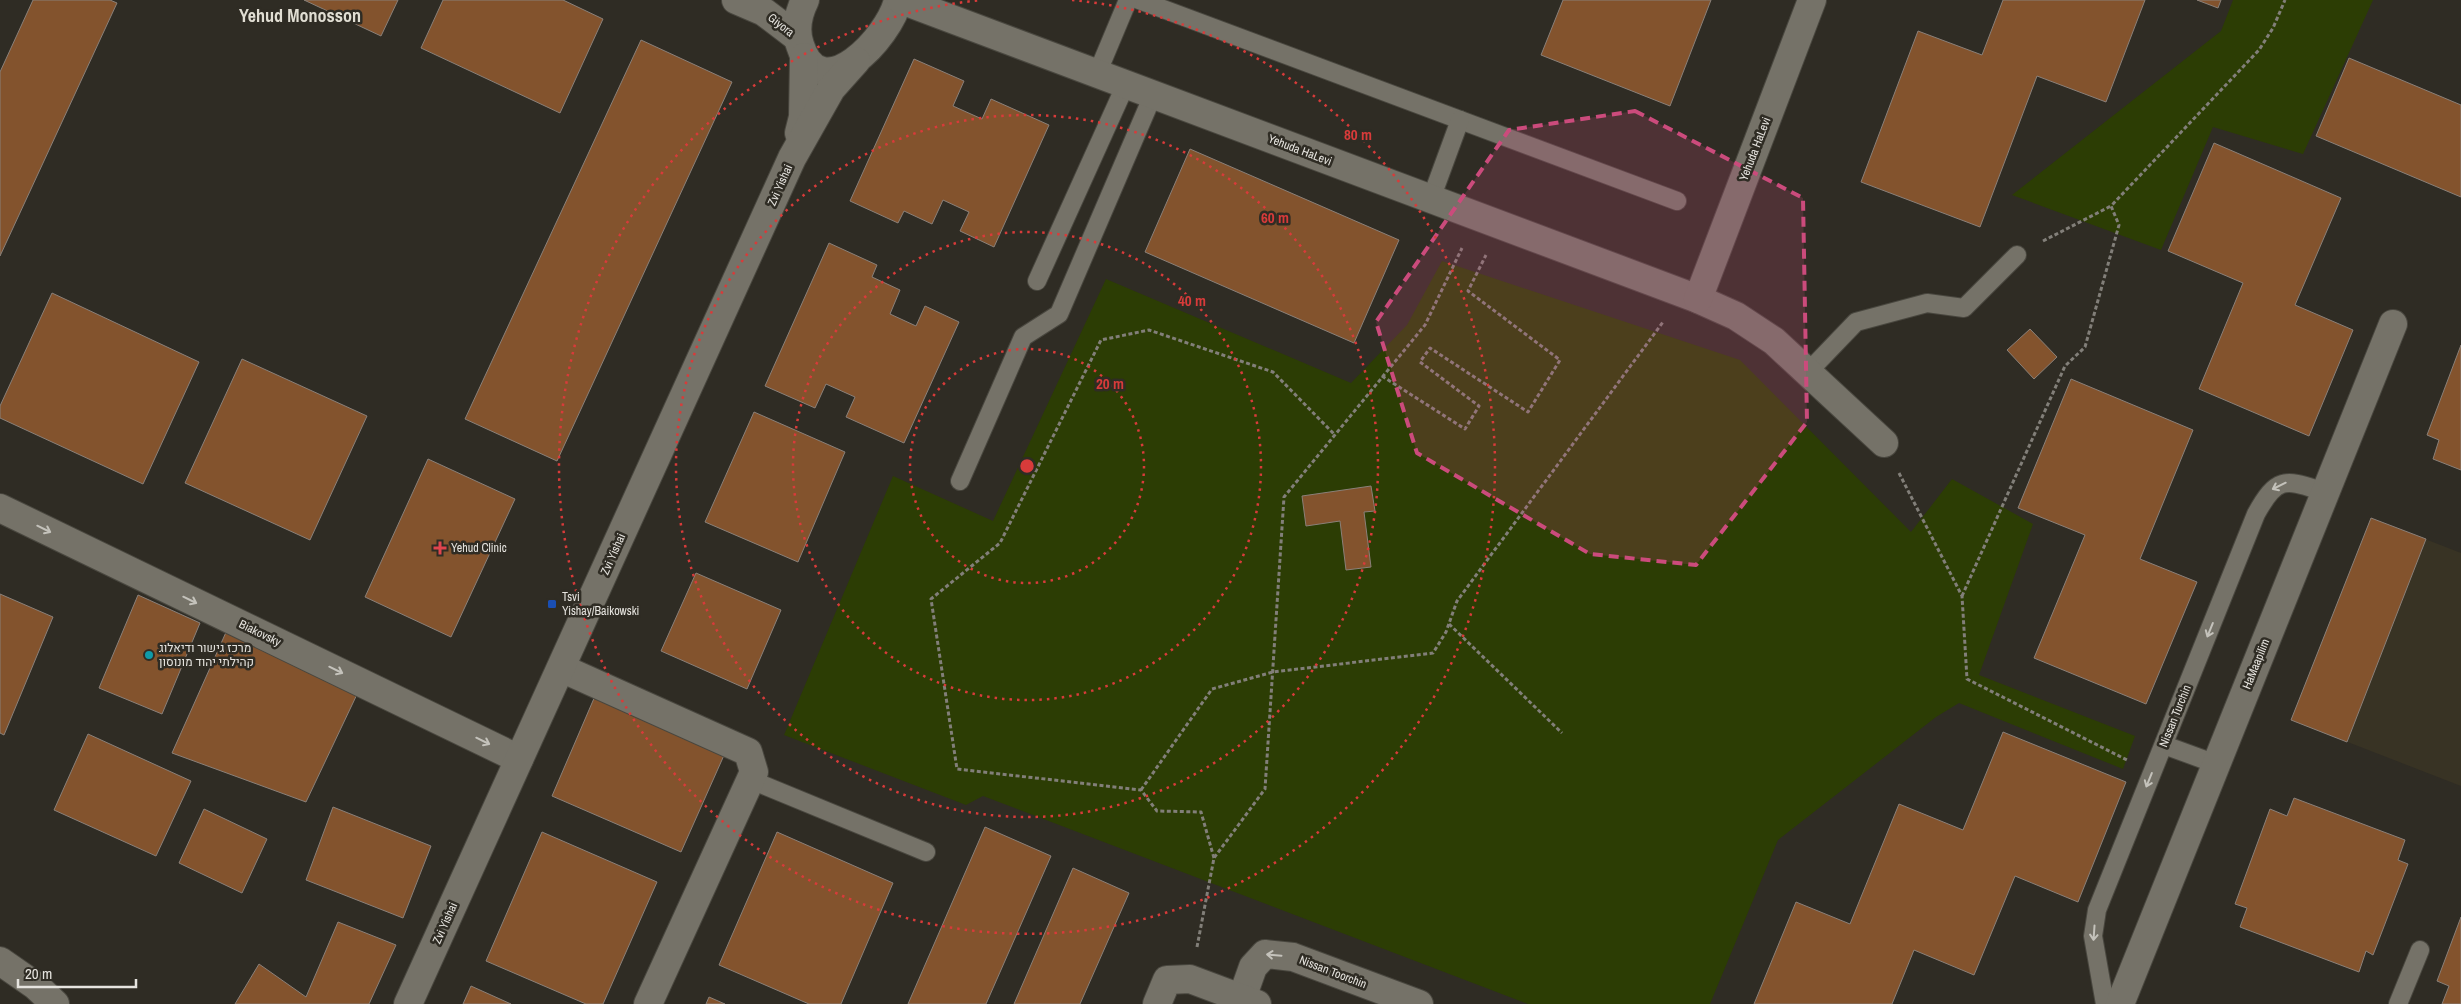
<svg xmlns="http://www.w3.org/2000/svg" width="2461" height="1004" font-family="'Archivo Narrow',Heebo,sans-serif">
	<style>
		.built { fill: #383324 }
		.green { fill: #2c3d04 }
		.building { fill: #83532d; stroke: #8a8079 }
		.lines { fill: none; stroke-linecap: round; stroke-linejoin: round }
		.service-casing { stroke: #49473f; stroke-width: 20 }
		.minor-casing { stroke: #49473f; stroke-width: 30 }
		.path { stroke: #827f79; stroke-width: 3; stroke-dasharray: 4 2.5; stroke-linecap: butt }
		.service { stroke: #757268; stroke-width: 18 }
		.minor { stroke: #757268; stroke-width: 28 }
		.oneway { stroke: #c4c2bb }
		.marked { fill: #cb4b7c; fill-opacity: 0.2; stroke: #cb4b7c; stroke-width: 4; stroke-dasharray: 10 6; stroke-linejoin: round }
		.ring { fill: none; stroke: #d83b3a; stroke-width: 2.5; stroke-dasharray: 2.5 5 }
		.health-dot { fill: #e0444e; stroke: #2f2c24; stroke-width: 2 }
		.transit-dot { fill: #1a4fb4; stroke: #2f2c24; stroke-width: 2 }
		.culture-dot { fill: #0f9aa8; stroke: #2f2c24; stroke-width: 2 }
		.labels { text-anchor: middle; stroke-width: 5; stroke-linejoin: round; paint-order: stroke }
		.street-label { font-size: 12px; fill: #e6e4df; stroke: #2f2c24 }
		.poi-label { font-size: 12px; fill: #e6e4df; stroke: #2f2c24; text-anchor: start }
		.district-label { font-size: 18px; font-weight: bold; fill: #e1ded3; stroke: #2f2c24 }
		.centre { fill: #d83b3a; stroke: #2f2c24; stroke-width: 2.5 }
		.ring-label { font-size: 15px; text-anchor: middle; font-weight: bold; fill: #d83b3a; stroke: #2f2c24; stroke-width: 5; stroke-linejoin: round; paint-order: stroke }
	</style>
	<rect width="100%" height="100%" fill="#2f2c24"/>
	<path class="built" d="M2371,518L2461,553V786L2291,720Z"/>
	<g class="green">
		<path d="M2233,0H2373L2303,154L2213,127L2161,250L2012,195L2221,31Z"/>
		<path d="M1442,261L1740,360L1911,532L1952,479L2033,524L1979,675L2135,736L2123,769L1959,703L1936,717L1778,840L1710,1004H1528L983,796L966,805L784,735L893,476L993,521L1106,279L1351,383L1407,325Z"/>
	</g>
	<g class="building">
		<path d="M33,0H110L117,3L0,256V72Z"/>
		<path d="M304,0H398L381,36Z"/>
		<path d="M443,0H563L603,19L560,113L421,48Z"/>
		<path d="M1563,0H1711L1670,106L1541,55Z"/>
		<path d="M2003,0H2145L2106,102L2037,76L1980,227L1861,182L1918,31L1982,55Z"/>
		<path d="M2197,0H2221L2218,8Z"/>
		<path d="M641,40L732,82L557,461L465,419Z"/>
		<path d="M2349,58L2461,105V197L2316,136Z"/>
		<path d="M914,59L964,81L953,106L982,119L991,99L1049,125L994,247L960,231L969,212L943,200L932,224L904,211L898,223L850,201Z"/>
		<path d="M2214,143L2341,198L2295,305L2353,330L2309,436L2199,389L2243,283L2168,251Z"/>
		<path d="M1190,149L1399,240L1354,343L1145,252Z"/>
		<path d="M829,243L877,265L872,277L900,290L890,314L916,326L925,306L959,322L904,443L846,417L855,397L826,384L815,408L765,386Z"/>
		<path d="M52,293L199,362L143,484L0,418V406Z"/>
		<path d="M2030,329L2057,357L2034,379L2007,350Z"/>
		<path d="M2461,345V470L2433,459L2439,440L2427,435Z"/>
		<path d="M242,359L367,416L310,540L185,483Z"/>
		<path d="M2071,379L2193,430L2140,559L2197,582L2146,704L2034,658L2085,535L2018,508Z"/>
		<path d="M754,412L845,452L798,562L705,522Z"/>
		<path d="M428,459L515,499L451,637L365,597Z"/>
		<path d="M1371,486L1375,511L1364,512L1371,567L1346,570L1340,521L1306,526L1302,496Z"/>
		<path d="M2371,518L2426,539L2347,742L2291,720Z"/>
		<path d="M696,573L781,610L747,689L661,651Z"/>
		<path d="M0,594L53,617L4,735L0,733Z"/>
		<path d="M138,595L200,623L162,714L99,688Z"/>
		<path d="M227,630L360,688L306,802L172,753Z"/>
		<path d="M595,696L725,753L681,852L552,796Z"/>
		<path d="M2003,732L2126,782L2078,902L2015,876L1974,975L1914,950L1892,1004H1754L1796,902L1850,924L1899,804L1963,830Z"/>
		<path d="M88,734L191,781L156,856L54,810Z"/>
		<path d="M2294,798L2405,840L2398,860L2408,864L2373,955L2366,951L2359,972L2240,927L2247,908L2235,904L2270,809L2287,816Z"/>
		<path d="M333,807L431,846L403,918L306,880Z"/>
		<path d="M204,809L267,839L242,893L179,863Z"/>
		<path d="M985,827L1051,856L986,1004H908Z"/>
		<path d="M542,832L657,882L603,1004H586L486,961Z"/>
		<path d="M777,832L893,883L841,1004H809L719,965Z"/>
		<path d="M1073,868L1129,893L1080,1004H1014Z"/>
		<path d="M2461,917V1004H2442L2449,986L2437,981Z"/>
		<path d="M338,922L396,945L369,1004H235L259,964L306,997Z"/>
		<path d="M471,986L511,1004H463Z"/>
		<path d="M709,997L725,1004H706Z"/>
	</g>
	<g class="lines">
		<g class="service-casing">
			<g id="service">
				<path d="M1139,0L1677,201"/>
				<path d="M1097,74L1128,0"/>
				<path d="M1431,199L1460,120"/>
				<path d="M1037,281L1126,84"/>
				<path d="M1808,372L1856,322L1927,303L1964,308L2017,255"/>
				<path d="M960,481L1023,337L1059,314L1153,95"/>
				<path d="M2164,745L2216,764"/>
				<path d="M751,780L926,852"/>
				<path d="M2105,1004L2093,936L2097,910L2256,514C2278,474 2286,480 2325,492"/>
				<path d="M2398,1004L2420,950"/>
			</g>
		</g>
		<g class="minor-casing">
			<g id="minor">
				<path d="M736,0L764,12L797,37"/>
				<path d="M805,0C798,14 795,31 800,45C821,111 890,37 898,0"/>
				<path d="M901,0L1698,299L1736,316L1774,341L1884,443"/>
				<path d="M799,133L803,117L804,57"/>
				<path d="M1698,299L1812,0"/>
				<path d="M0,508L519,759"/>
				<path d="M561,668L748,752L754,772L648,1004"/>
				<path d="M0,961L36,986L55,1004"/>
				<path d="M1242,998L1253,967L1265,954L1293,957L1419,1004"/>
				<path d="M408,1004L792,158L831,89L856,61"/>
				<path d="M1157,1004L1167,980L1190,979L1257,1004"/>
				<path d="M2120,1004L2393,324"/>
			</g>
		</g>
		<g class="path">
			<path d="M2043,241L2111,206"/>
			<path d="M1382,376L1465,429L1479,406L1420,362L1430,348L1528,412L1560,360L1468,291L1486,255"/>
			<path d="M1899,473L1962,596L1967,679L2127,760"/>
			<path d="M1962,596L2065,366L2085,347L2119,225L2111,206L2259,50L2273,28L2285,0"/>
			<path d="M1449,624L1562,733"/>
			<path d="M1141,790L1212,689L1273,672L1433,653L1446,632L1457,601L1663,322"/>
			<path d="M1214,858L1201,812L1157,811L1141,790L957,769L931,599L1000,543L1101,340L1149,330L1273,372L1335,435"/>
			<path d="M1197,947L1214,858L1265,789L1284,497L1425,325L1462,248"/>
		</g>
		<use href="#service" class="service"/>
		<use href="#minor" class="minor"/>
	</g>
	<defs><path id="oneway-shaft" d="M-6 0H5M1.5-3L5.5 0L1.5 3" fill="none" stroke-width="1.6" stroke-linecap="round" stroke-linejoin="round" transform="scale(1.25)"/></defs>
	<g class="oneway">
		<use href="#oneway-shaft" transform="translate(2279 486) rotate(154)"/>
		<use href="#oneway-shaft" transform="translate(44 529) rotate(26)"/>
		<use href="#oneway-shaft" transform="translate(190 600) rotate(26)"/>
		<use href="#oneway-shaft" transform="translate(2210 630) rotate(112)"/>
		<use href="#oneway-shaft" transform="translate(336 670) rotate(26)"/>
		<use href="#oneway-shaft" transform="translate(483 741) rotate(26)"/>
		<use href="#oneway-shaft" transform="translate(2149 780) rotate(112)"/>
		<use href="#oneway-shaft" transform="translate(2094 933) rotate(94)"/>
		<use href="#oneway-shaft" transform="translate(1274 955) rotate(-175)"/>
	</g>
	<path class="marked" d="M1635,111L1803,198L1807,422L1696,565L1590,554L1417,453L1376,322L1509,130Z"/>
	<g class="ring">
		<circle cx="1027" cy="466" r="117"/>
		<circle cx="1027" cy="466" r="234"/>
		<circle cx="1027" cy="466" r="351"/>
		<path d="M1072 0A468 468 0 1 1 982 0"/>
	</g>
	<path class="health-dot" d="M437.5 540.5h5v5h5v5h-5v5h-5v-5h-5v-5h5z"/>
	<rect class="transit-dot" x="547" y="599" width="10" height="10" rx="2.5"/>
	<circle class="culture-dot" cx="149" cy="655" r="5"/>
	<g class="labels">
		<g class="street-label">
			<text transform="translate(781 25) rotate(38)" y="4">Giyora</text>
			<text transform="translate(1755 149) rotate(-69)" y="4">Yehuda HaLevi</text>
			<text transform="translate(1300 150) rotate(21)" y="4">Yehuda HaLevi</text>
			<text transform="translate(780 185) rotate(-66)" y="4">Zvi Yishai</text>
			<text transform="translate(613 554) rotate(-66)" y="4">Zvi Yishai</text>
			<text transform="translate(260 633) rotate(26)" y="4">Biakovsky</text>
			<text transform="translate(2256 664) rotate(-68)" y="4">HaMaapilim</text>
			<text transform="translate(2175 716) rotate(-68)" y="4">Nissan Turchin</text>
			<text transform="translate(445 923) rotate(-66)" y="4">Zvi Yishai</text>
			<text transform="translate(1333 972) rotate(21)" y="4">Nissan Toorchin</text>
		</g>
		<g class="poi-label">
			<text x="451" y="552">Yehud Clinic</text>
			<text x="562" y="601">Tsvi<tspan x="562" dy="14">Yishay/Baikowski</tspan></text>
			<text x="159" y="652">מרכז גישור ודיאלוג<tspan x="159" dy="14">קהילתי יהוד מונוסון</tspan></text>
		</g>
		<g class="district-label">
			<text x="300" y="22">Yehud Monosson</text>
		</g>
	</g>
	<circle cx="1027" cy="466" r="8" class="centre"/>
	<g class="ring-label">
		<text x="1358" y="140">80 m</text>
		<text x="1275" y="223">60 m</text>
		<text x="1192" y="306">40 m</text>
		<text x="1110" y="389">20 m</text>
	</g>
	<path d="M18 979v8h118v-8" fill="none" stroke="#e6e4df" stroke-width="2.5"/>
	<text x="25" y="979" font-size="15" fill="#e6e4df" stroke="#2f2c24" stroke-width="4" paint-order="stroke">20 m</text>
</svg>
